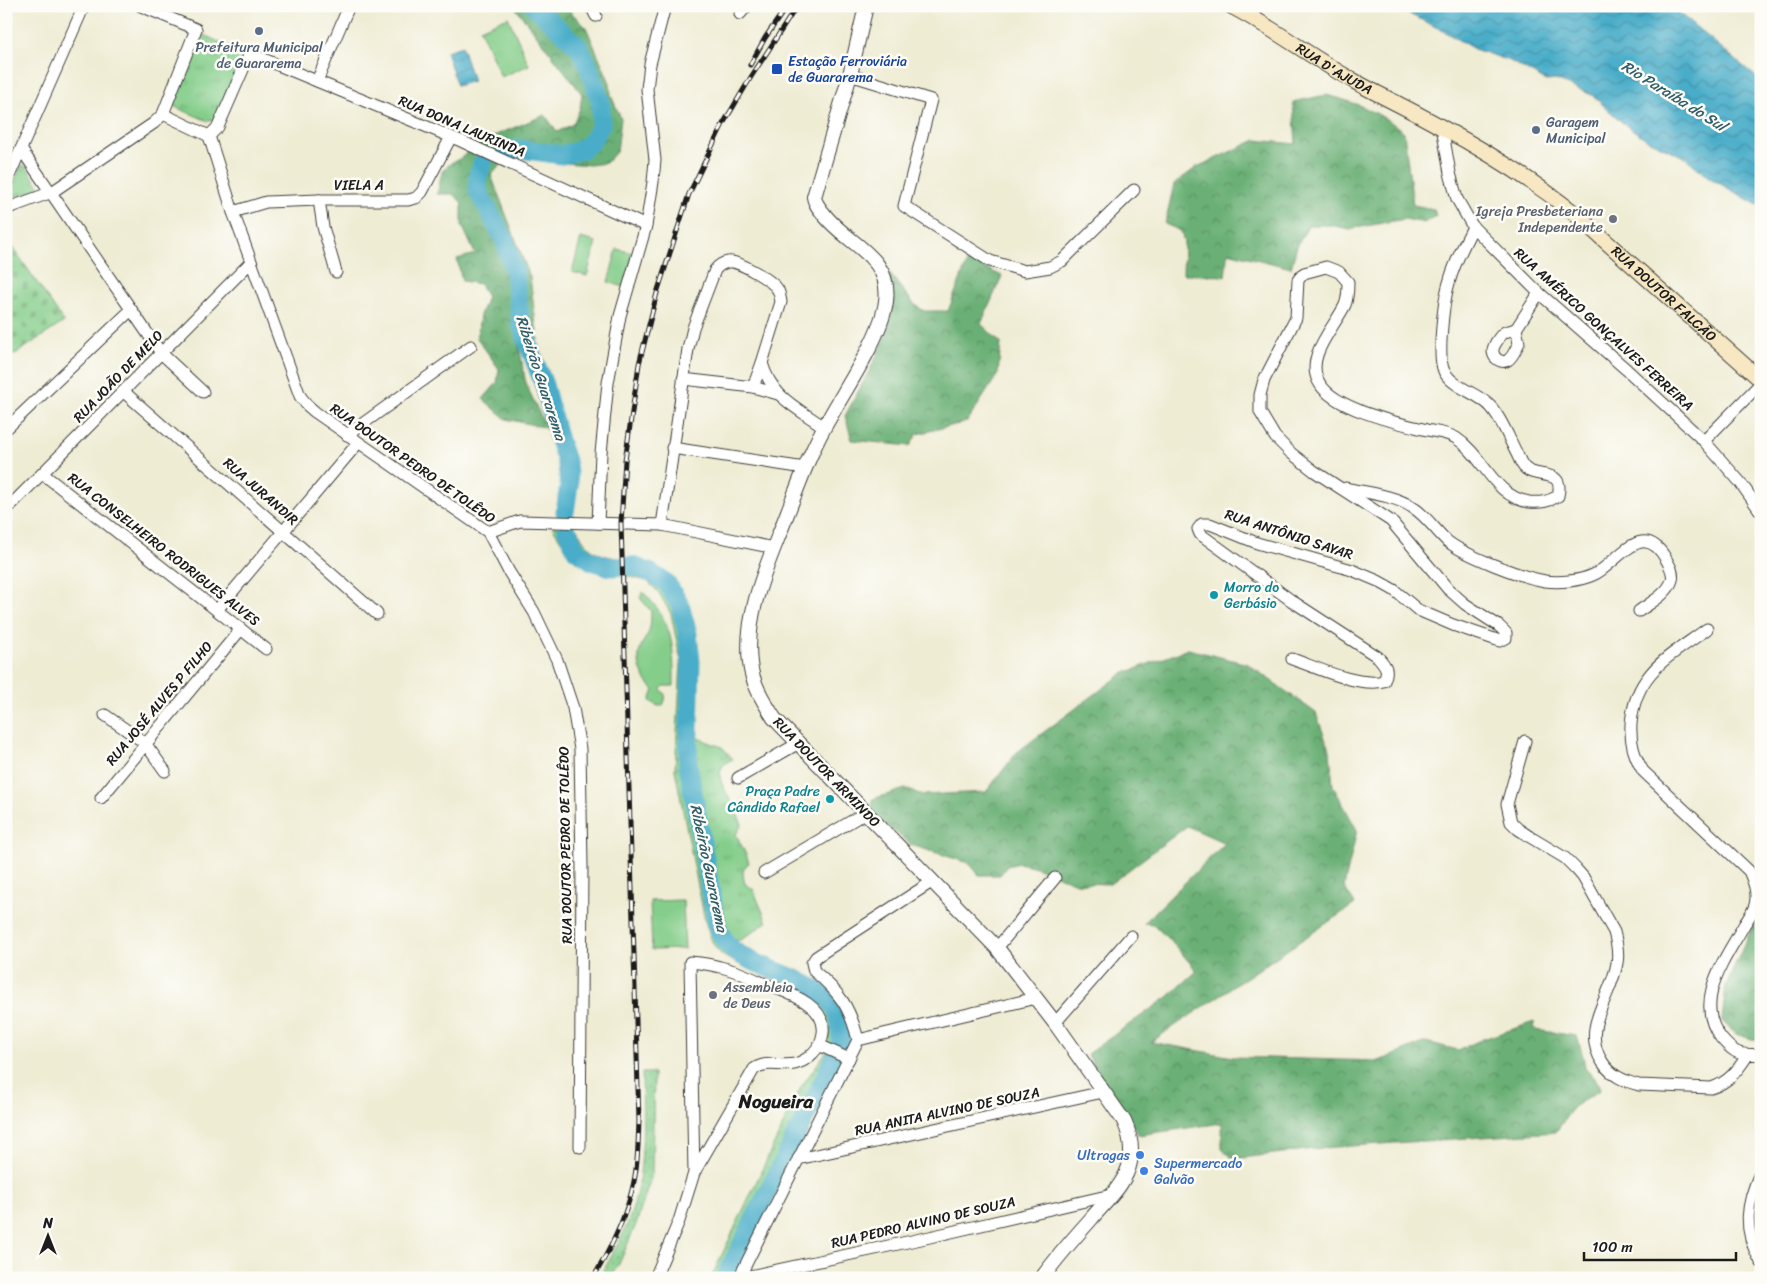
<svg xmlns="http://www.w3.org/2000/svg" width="1767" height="1284" font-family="Sriracha,sans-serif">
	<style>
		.grass { fill: url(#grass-dots); stroke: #507453 }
		.forest { fill: url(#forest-crowns); stroke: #446649 }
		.cemetery { fill: url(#cemetery-stones); stroke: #507453 }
		.park { fill: url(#park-tufts); stroke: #507453 }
		.garden { fill: #84cd8a; stroke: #507453 }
		.water { fill: url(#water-waves); stroke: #326472 }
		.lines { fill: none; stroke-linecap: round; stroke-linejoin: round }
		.river { stroke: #49adc9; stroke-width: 19 }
		.minor-casing { stroke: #3c3b38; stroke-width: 13 }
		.tertiary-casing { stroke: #3c3b38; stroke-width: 16 }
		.secondary-casing { stroke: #3c3b38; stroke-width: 17 }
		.minor { stroke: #fff; stroke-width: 11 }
		.tertiary { stroke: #fff; stroke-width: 14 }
		.secondary { stroke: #f7e8c3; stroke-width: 15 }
		.rail-casing { stroke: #1c1c1c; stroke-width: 5 }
		.rail { stroke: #fdfcf7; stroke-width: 3; stroke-dasharray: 9; stroke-linecap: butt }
		.service-dot { fill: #5c6f8a; stroke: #fdfcf7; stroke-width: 2 }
		.transit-dot { fill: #1a4fb4; stroke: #fdfcf7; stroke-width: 2 }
		.worship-dot { fill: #6b7280; stroke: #fdfcf7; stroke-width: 2 }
		.culture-dot { fill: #0f9aa8; stroke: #fdfcf7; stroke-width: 2 }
		.shop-dot { fill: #3f7fe0; stroke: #fdfcf7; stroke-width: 2 }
		.labels { text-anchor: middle; stroke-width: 5; stroke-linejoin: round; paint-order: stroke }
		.service-label { font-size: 14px; fill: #4e5e75; stroke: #fdfcf7 }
		.transit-label { font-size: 14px; fill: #164399; stroke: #fdfcf7; text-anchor: start }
		.street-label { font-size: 14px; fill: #1c1c1c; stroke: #fdfcf7 }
		.worship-label { font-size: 14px; fill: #5b616d; stroke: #fdfcf7; text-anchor: end }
		.culture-label { font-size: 14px; fill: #0d838f; stroke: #fdfcf7; text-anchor: start }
		.shop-label { font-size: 14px; fill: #366cbe; stroke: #fdfcf7; text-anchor: end }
		.water-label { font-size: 15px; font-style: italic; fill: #305d6a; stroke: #fdfcf7 }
		.district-label { font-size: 19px; font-weight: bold; fill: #1c1c1c; stroke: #fdfcf7 }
	</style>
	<defs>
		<pattern id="grass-dots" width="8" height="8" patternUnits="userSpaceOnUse" patternTransform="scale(1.25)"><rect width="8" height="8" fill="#84cd8a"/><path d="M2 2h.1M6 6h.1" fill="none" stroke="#71af76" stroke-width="1.8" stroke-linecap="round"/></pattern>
		<pattern id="forest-crowns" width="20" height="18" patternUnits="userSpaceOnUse" patternTransform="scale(1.25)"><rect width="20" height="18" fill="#6bb076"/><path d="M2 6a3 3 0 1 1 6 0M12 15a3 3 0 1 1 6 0" fill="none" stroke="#578e60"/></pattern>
		<pattern id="cemetery-stones" width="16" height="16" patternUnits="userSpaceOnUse" patternTransform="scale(1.25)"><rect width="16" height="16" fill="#84cd8a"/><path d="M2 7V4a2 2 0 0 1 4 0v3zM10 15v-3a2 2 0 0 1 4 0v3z" fill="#71af76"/></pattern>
		<pattern id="park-tufts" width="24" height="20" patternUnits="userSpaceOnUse" patternTransform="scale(1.25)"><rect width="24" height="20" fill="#84cd8a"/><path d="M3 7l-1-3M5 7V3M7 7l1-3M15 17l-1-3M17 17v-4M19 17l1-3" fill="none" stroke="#71af76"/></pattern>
		<pattern id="water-waves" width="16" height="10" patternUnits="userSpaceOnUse" patternTransform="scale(1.25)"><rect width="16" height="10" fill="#49adc9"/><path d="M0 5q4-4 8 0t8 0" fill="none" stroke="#3c8ca2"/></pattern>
	</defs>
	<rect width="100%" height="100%" fill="#fdfcf7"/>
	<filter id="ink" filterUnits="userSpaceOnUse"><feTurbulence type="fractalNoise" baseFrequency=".02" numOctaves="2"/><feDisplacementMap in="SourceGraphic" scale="10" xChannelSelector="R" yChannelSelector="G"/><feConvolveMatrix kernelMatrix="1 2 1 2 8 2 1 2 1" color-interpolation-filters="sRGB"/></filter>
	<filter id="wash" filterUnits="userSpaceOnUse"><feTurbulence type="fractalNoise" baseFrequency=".0096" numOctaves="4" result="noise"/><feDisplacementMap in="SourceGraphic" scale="20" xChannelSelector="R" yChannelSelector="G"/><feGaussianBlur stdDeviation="1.12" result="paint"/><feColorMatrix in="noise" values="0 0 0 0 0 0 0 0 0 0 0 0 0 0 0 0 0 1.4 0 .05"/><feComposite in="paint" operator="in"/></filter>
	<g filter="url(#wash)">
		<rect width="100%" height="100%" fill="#efecd4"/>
		<g class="grass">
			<path d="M552,526L578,529C584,548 599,556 618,558L619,575C582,568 571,559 552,526Z"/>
			<path d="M626,558L648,565L672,582L689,615L695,638L698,660L694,757L721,915L735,940L746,949L802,972L822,983L836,996L848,1021L850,1034L845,1051L828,1044C829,1037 830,1028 828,1021C817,990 762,978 735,962C730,959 723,957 719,952C711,944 709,931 705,921L675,770L681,661L671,614L659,593L647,581L627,576Z"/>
			<path d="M826,1052L842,1059L733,1278H711L801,1087Z"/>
			<path d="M642,1073H654L652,1174L637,1222L619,1264L610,1278H599C612,1255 627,1230 634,1204C645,1162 643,1117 642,1073Z"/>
		</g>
		<g class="forest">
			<path d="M514,6H570V11L586,27L610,83L611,95L621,119L617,151L606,163L590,165L565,163L528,156L503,163L491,175L530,277L538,340L518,341L526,384L547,430L543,427L506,419L483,399L497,383L499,369L477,338L480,315L487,297L480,284L462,281L457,259L475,254L462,225V203L453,194H437L442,171L451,163L461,158L481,141L545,115L557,132L573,124L580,108L582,94Z"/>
			<path d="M1326,95C1356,102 1381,113 1404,132L1413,205L1434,209L1436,216L1424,223L1405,219L1350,229L1330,225H1309L1297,246L1291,268L1228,252L1225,276L1183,274L1184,243L1181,231L1165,224L1174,184L1197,167L1256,140L1296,144L1293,102Z"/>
			<path d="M968,260L1002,276L981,324L1001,343L998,374L967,422L917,434L910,446L852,440L845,416C863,381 896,331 893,291C892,284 888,276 886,269L914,304L924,311H948Z"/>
			<path d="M1188,649L1248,664L1316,713L1330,752L1333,786L1357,830L1344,887L1355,904L1151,1042L1233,1057L1379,1061L1426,1042L1458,1050L1483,1039L1534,1022L1535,1030L1577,1036C1579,1044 1585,1060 1585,1068L1600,1085V1090L1573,1107L1556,1132L1322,1148L1234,1159L1222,1149V1123L1139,1135L1087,1054L1168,997L1197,971L1177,948L1153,924L1144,923L1225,843L1187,826L1110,884L1076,883L1033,866L1019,863L1007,866L1000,875H979L969,863L911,845L872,813L873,799L905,789L923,795L986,792L1017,752L1122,674Z"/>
			<path d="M1761,913V1042L1736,1034L1722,1021L1726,985L1758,914Z"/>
		</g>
		<path class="cemetery" d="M6,237L64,322L6,360Z"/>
		<g class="park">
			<path d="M199,33L244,53L215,118L213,120L208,121L175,107L174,105Z"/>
			<path d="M24,165L26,167L40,187L37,190L13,197L10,195V191L21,166Z"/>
			<path d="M695,737L722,747L733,759C711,768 722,785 730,799C735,807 738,816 742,824L736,834L747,857L749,863C741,869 743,875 745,884L753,889L767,922L741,940H735L727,930L721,915L696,771L694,757Z"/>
		</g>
		<g class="garden">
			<path d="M508,17L529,65L501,77L480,29Z"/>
			<path d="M581,238L596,242L587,276L572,272Z"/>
			<path d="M617,249L633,253L624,287L608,282Z"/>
			<path d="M643,592C673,622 674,645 674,686H664L661,689C666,695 667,697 663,705L658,706L650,701L654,690C642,678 634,661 642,644C644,640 648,635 649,631C651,625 651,617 651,611L640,598Z"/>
			<path d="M683,900L685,949L652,950L650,901Z"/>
		</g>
		<g class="water">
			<path d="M1393,6H1671L1761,81V207L1710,178L1686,158L1648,140L1624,124L1592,95L1556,80L1546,81L1510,61L1474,49L1440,29Z"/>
			<path d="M462,46L473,81L457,86L446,51Z"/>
		</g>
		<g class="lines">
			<g class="river">
				<path d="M506,150L521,149L562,155L581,150L591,142L601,125V103L588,65L578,46L534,6"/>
				<path d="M483,162L478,175V191L504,239L514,269L521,325L544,385L559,440L567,464L569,485L565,512"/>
				<path d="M567,530L576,550L592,561L610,567L634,566L651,573L667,583L680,605L688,634L691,662L688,765L717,925C721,934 724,942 731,948C757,971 827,980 838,1014C841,1024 841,1035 841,1045L725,1278"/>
			</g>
		</g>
	</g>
	<g filter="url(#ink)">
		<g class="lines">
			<g class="minor-casing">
				<g id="minor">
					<path d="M591,6L596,16"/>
					<path d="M740,14L747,6"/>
					<path d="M850,75L931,100L904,206L990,261L1025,271L1050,267L1062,261L1134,190"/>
					<path d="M317,81L349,6"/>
					<path d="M163,114L209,136"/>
					<path d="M1442,127L1450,173L1457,199L1473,227L1539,293L1627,370L1704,441L1740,482L1761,512"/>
					<path d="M209,136L233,212L300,396L307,405L315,412L488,532L509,572L534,612L557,660L573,708L580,749L582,866L580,1147"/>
					<path d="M209,136L218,127L248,58L254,55L461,141L646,226"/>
					<path d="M21,149L161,353L203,392"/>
					<path d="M6,183L84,6"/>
					<path d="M319,200L323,227L336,272"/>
					<path d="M6,209L52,192L154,123L163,114L196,29L141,6"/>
					<path d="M233,212L266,202L319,200H408L416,198L422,192L451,137"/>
					<path d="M1516,329L1519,343C1516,348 1513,357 1508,360C1502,364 1494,359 1493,352C1492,347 1500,335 1505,332C1508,331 1513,330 1516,329Z"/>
					<path d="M1516,329L1539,293"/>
					<path d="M762,363C772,398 796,407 824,427"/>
					<path d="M683,379L753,387L778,394"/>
					<path d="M124,392L377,614"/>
					<path d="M6,429L131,310"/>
					<path d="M347,435L471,346"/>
					<path d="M1704,441L1761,383"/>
					<path d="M672,448L805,468"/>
					<path d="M43,474L266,649"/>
					<path d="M1346,488C1367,493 1393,495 1412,507C1426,515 1435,530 1447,541C1466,556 1521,577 1545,581C1560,583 1579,581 1593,575C1616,566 1641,516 1666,559C1670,566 1674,573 1672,580C1668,594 1650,603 1639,611"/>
					<path d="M6,510L251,262"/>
					<path d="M598,523L601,453L608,383L620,316L646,226L653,182L655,160L647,89L650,64L665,6"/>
					<path d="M662,525L688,349L693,328L715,270C718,266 722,263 728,262C738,260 773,281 778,290C780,294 780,297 781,302L762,363L753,387"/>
					<path d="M488,532L520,521L662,525L774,548"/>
					<path d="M217,610L358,443"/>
					<path d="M1707,629C1669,657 1635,672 1631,724C1630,743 1634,756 1643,771L1749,871C1754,882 1758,893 1755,905C1753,912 1748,919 1744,925C1726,958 1692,1001 1721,1038C1734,1054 1741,1056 1761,1054"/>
					<path d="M1292,659C1318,668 1357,687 1384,681C1389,670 1386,666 1378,657L1292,601L1200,534L1198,529L1202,524H1210L1257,543L1352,570L1378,581L1394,590L1418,610L1453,625L1500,641L1506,638V633L1499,626L1465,604L1448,589L1391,521L1314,471L1291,453L1275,437L1260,412V395L1264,380L1296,318L1298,280L1304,273L1326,267L1339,272L1348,282C1348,290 1348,298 1345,305C1334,328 1303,358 1320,384C1336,410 1399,423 1427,430C1436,432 1448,433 1456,438C1484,456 1493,496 1529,502C1540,503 1548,502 1558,496C1565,466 1536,481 1524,467C1521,464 1519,458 1517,454C1509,439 1502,419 1491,407C1479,393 1455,389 1445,373C1436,360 1444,299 1449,283C1454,263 1464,245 1473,227"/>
					<path d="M105,715L145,743L165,771"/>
					<path d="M1525,741L1507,804L1511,822L1518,829L1530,837L1565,858L1576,869L1583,877L1614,932C1617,943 1619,953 1617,963C1612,997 1579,1028 1603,1063C1612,1076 1624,1081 1639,1085L1711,1088C1728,1083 1738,1070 1747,1056"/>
					<path d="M738,778L797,744"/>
					<path d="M101,798L241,629"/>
					<path d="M764,873L865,813"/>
					<path d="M997,948L1055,878"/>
					<path d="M1055,1023L1131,936"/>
					<path d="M858,1040L1036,998"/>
					<path d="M819,1045L849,1059"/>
					<path d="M798,1159L1103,1092"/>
					<path d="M1761,1171C1746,1204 1742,1230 1761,1262"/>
					<path d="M655,1278L679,1221L694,1173L690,962C700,963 710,964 720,967C735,970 750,977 763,983C784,992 827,1003 823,1033C822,1041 818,1048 813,1053C791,1076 772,1056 754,1069L694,1173"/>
					<path d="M739,1278L858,1040C850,1007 840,993 814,971L812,963L816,957L933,881"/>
					<path d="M741,1278L921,1239L1111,1195"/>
				</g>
			</g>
			<g class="tertiary-casing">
				<path id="tertiary" d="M866,6L850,75L814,197C815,204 819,208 823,213C845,244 892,255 886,301C882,335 847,386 830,417C812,447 800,481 787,514C769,562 744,611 750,663C752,684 764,702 774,718L997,948L1055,1023L1124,1121C1130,1134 1133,1146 1130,1162C1126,1184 1105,1202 1091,1219C1074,1238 1057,1257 1042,1278"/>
			</g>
			<g class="secondary-casing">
				<g id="secondary">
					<path id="s1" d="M1231,6C1274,28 1312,58 1354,81C1383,97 1413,111 1441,127C1488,152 1532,180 1574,213L1761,380"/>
				</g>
			</g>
			<use href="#minor" class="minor"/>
			<use href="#tertiary" class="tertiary"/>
			<use href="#secondary" class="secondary"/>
			<g class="rail-casing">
				<g id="rail">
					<path d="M750,65L765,38L787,6"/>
					<path d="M593,1278C610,1250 624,1222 632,1190C638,1167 638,1144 639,1121L621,523L625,460L639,364L657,293L689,194L723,124L751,77L797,6"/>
				</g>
			</g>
			<use href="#rail" class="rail"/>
		</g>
	</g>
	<g class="service-dot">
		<circle cx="259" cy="31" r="5"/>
		<circle cx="1536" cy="130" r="5"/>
	</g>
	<rect class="transit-dot" x="771" y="63" width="12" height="12" rx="2.5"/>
	<g class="worship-dot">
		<circle cx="1613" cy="219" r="5"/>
		<circle cx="713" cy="995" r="5"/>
	</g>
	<g class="culture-dot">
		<circle cx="1214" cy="595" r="5"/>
		<circle cx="830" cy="799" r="5"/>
	</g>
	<g class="shop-dot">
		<circle cx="1140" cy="1155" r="5"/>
		<circle cx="1144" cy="1171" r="5"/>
	</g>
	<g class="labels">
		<g class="service-label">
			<text x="259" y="52">Prefeitura Municipal<tspan x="259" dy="16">de Guararema</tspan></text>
			<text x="1546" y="127" text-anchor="start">Garagem<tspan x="1546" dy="16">Municipal</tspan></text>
		</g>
		<g class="transit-label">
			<text x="788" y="66">Estação Ferroviária<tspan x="788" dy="16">de Guararema</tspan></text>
		</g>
		<g class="street-label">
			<text dy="5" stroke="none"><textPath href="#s1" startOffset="121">RUA D'AJUDA</textPath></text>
			<text transform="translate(462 126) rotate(23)" y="5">RUA DONA LAURINDA</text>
			<text x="359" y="190">VIELA A</text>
			<text dy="5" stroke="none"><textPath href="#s1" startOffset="522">RUA DOUTOR FALCÃO</textPath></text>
			<text transform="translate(1604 329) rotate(42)" y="5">RUA AMÉRICO GONÇALVES FERREIRA</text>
			<text transform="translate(118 376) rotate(-46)" y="5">RUA JOÃO DE MELO</text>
			<text transform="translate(413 463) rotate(35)" y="5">RUA DOUTOR PEDRO DE TOLÊDO</text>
			<text transform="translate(261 491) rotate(41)" y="5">RUA JURANDIR</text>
			<text transform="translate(1289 534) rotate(18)" y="5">RUA ANTÔNIO SAYAR</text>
			<text transform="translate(164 549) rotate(38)" y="5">RUA CONSELHEIRO RODRIGUES ALVES</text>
			<text transform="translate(159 703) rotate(-50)" y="5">RUA JOSÉ ALVES P FILHO</text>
			<text transform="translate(827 772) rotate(46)" y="5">RUA DOUTOR ARMINDO</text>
			<text transform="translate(565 845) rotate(-91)" y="5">RUA DOUTOR PEDRO DE TOLÊDO</text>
			<text transform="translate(947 1111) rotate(-12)" y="5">RUA ANITA ALVINO DE SOUZA</text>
			<text transform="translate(923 1222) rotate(-13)" y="5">RUA PEDRO ALVINO DE SOUZA</text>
		</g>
		<g class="worship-label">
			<text x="1603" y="216">Igreja Presbeteriana<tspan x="1603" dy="16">Independente</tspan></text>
			<text x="723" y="992" text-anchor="start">Assembleia<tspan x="723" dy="16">de Deus</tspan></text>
		</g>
		<g class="culture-label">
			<text x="1224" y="592">Morro do<tspan x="1224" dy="16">Gerbásio</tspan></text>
			<text x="820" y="796" text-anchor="end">Praça Padre<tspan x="820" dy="16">Cândido Rafael</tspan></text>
		</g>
		<g class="shop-label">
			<text x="1130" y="1160">Ultragas</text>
			<text x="1154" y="1168" text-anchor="start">Supermercado<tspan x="1154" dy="16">Galvão</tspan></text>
		</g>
		<g class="water-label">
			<text transform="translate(1674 96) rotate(32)" y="5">Rio Paraíba do Sul</text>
			<text transform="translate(541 378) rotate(72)" y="5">Ribeirão Guararema</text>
			<text transform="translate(709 868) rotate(78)" y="5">Ribeirão Guararema</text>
		</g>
		<g class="district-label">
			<text x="776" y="1108">Nogueira</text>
		</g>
	</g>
	<rect width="1767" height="1284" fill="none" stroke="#fdfcf7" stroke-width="25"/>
	<g transform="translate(48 1236)" stroke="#fdfcf7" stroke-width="4" paint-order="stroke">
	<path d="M0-4L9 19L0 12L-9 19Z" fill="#1c1c1c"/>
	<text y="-8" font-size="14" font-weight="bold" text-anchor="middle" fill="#1c1c1c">N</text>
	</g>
	<path d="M1584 1252v8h152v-8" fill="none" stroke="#1c1c1c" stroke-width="2.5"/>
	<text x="1592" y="1252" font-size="15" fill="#1c1c1c" stroke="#fdfcf7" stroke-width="4" paint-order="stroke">100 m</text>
</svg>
